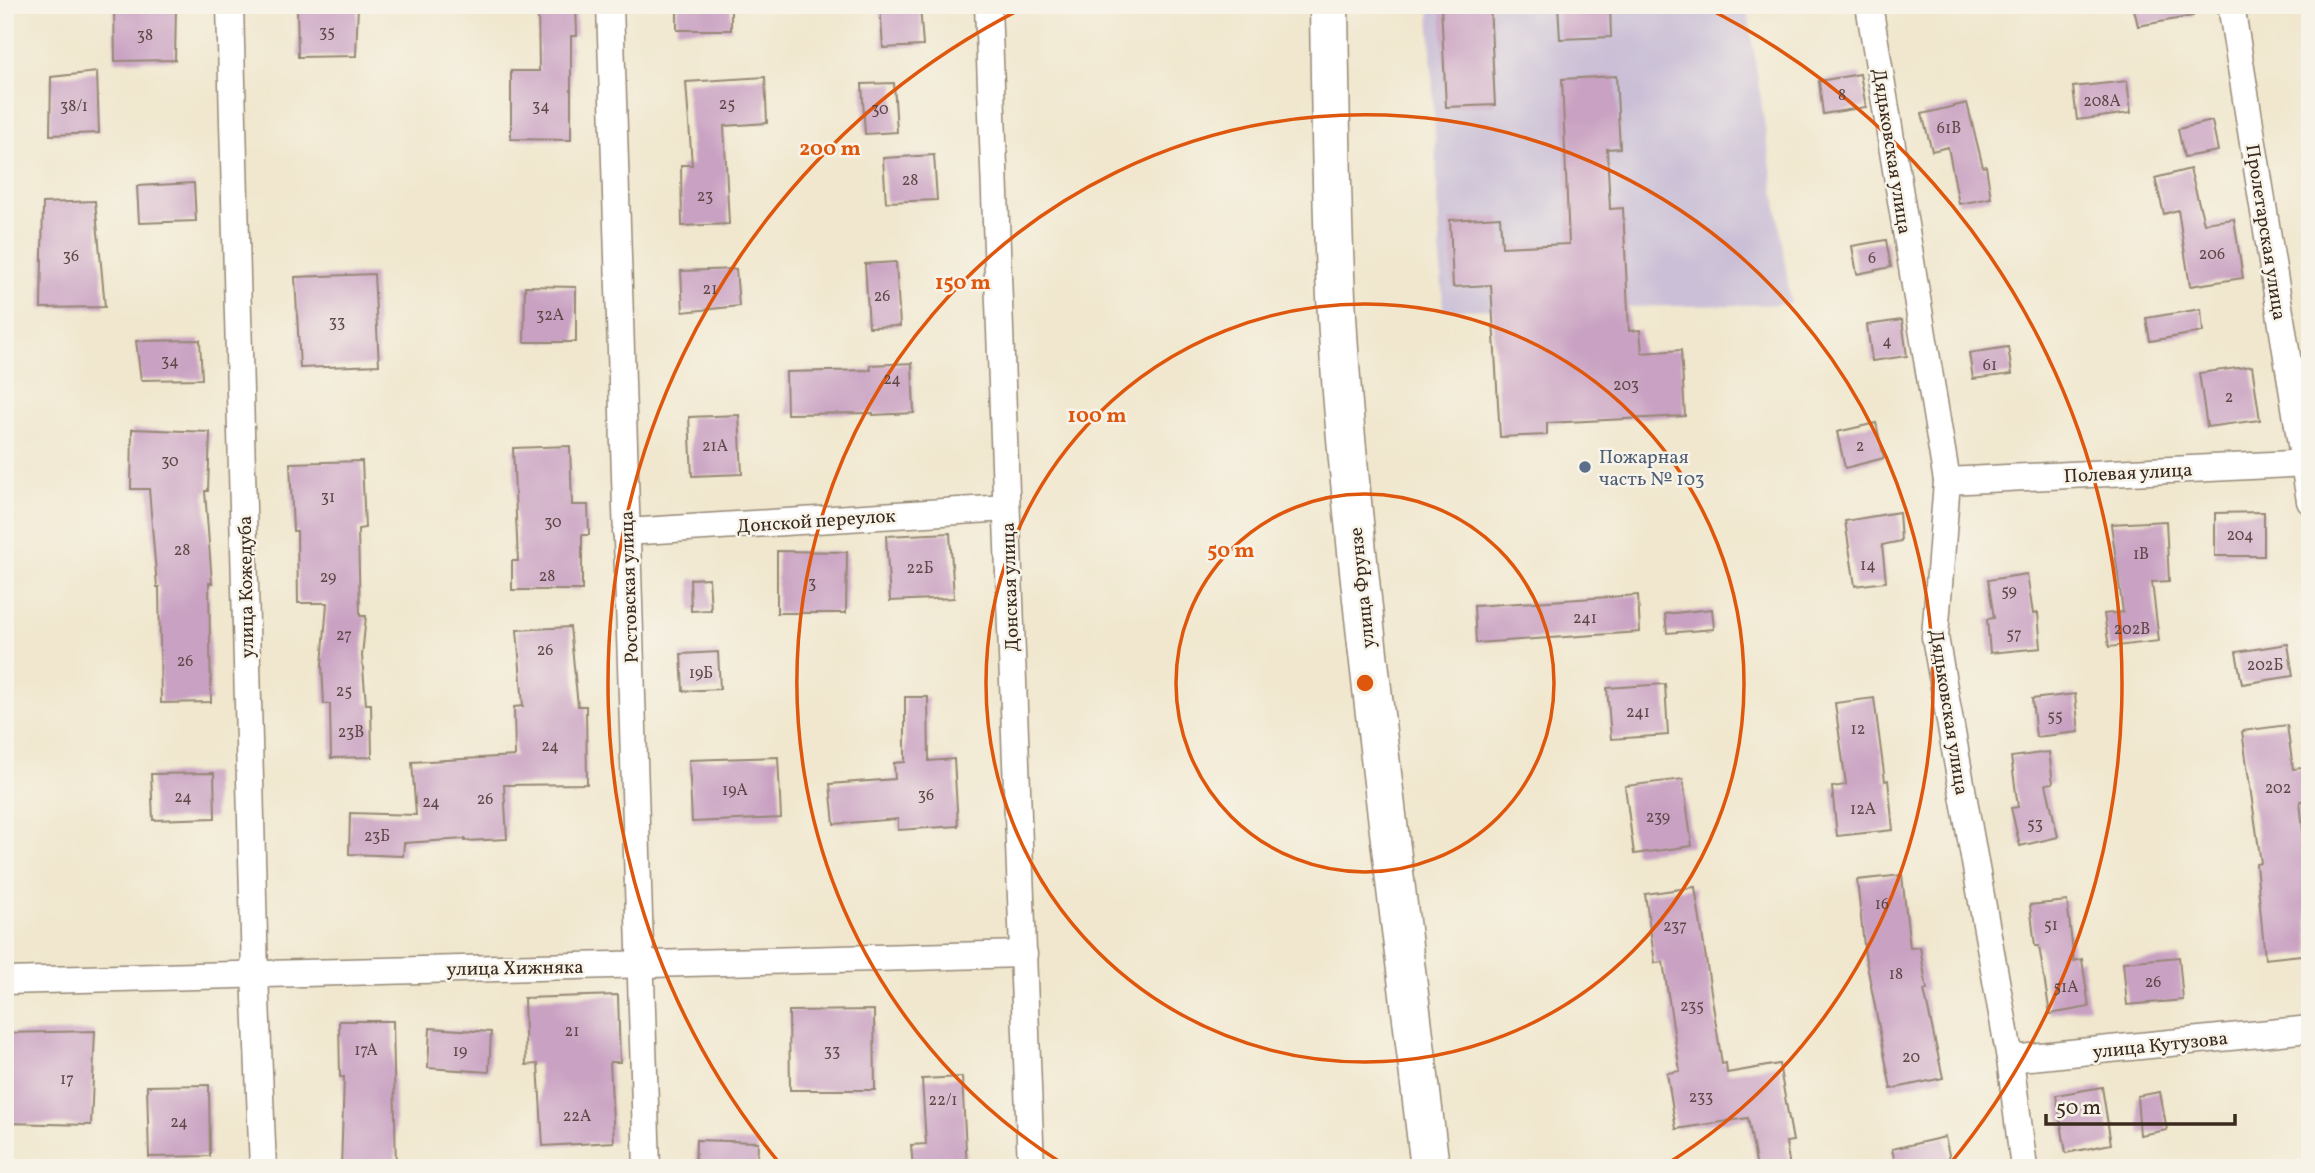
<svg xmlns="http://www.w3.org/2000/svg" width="2315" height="1173" font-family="Vollkorn,serif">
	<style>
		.industrial { fill: #cabfd6 }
		.building { fill: #c9a1c2 }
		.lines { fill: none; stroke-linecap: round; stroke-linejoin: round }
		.minor-casing { stroke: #968876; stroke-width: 29 }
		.primary-casing { stroke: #968876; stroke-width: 41 }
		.minor { stroke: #fff; stroke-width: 26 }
		.primary { stroke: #fff; stroke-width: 38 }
		.ring { fill: none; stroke: #df570d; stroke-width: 3.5 }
		.service-dot { fill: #5c6f8a; stroke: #f7f3e8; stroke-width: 2.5 }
		.labels { text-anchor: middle; stroke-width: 5; stroke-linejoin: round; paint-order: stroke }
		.number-label { font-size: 16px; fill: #5e4847 }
		.street-label { font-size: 19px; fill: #3b2a1e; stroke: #f7f3e8 }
		.service-label { font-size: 19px; fill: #4e5e75; stroke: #f7f3e8; text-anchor: start }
		.centre { fill: #df570d; stroke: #f7f3e8; stroke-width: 3.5 }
		.ring-label { font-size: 21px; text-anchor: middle; font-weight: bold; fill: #df570d; stroke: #f7f3e8; stroke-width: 5; stroke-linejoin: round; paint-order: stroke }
	</style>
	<rect width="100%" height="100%" fill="#f7f3e8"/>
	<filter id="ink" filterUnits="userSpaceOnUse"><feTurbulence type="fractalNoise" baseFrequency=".0143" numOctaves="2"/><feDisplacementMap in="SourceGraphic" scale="14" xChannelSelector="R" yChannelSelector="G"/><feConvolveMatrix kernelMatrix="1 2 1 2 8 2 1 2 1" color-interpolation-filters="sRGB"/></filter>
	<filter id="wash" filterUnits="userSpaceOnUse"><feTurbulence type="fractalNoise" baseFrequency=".00686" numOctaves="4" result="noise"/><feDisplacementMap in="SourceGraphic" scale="28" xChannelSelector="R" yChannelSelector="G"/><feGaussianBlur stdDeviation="1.57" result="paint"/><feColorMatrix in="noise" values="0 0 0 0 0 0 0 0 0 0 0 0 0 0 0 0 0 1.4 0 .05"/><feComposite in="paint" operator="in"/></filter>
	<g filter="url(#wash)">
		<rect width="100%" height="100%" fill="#f0e7ce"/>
		<path class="industrial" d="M1429,5H1747L1791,304L1443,310Z"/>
		<g id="blocks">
			<g class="building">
				<path d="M297,5H358L356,56L298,57Z"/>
				<path d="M538,5H576L577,36H571V140L511,139V71H539Z"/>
				<rect x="677" y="5" width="54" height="25"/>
				<path d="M880,5H920L923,46L883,48Z"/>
				<path d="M1441,5H1490L1495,105L1446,107Z"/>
				<path d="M1558,5H1610L1611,37L1560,39Z"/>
				<path d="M2133,5H2192L2193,16L2138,26Z"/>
				<path d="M176,6L175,60L115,61L114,7Z"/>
				<path d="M97,72L99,133L50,135L51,77Z"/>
				<path d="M1860,74L1866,107L1823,114L1819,81Z"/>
				<path d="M1616,76L1620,148L1607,149L1610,209L1623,208L1629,331L1640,330L1642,353L1681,350L1685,416L1547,423V435L1500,437L1491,285L1453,287L1450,220L1500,217L1502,247L1569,244L1562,79Z"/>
				<path d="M765,77L767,123L724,126L729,224L682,226L681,165H692L686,82Z"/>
				<path d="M2127,81L2131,113L2077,120L2073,87Z"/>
				<path d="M894,83L897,132L865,134L862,84Z"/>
				<path d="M1967,103L1983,167L1986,166L1991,198L1959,204L1948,147L1932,151L1922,114Z"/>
				<path d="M2212,121L2218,151L2184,157L2178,129Z"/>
				<path d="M934,155L937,200L886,202L883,158Z"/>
				<path d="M2190,169L2204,223L2234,219L2243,278L2190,286L2178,210L2164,214L2155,178Z"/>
				<path d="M194,183L196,221L139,223L137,186Z"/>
				<path d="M95,201L105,307L41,308L43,203Z"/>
				<path d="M1886,240L1891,267L1857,274L1852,246Z"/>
				<path d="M896,262L900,326L869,327L865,264Z"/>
				<path d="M736,269L739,306L683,312L681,271Z"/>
				<path d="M374,274L379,365L300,368L295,277Z"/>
				<path d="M525,286L576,287V342H524Z"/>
				<path d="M2201,309L2203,332L2150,341L2146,318Z"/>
				<path d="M1902,320L1907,356L1872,361L1867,325Z"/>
				<path d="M200,340L202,379L141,380L136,341Z"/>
				<path d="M2008,347L2012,374L1973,379L1969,353Z"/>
				<path d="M912,363L914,413L873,415V413L787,414L786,372L871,370L870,365Z"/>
				<path d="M2252,366L2260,420L2207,427L2199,373Z"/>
				<path d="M739,415L742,474L692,476L689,417Z"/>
				<path d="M1876,423L1884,458L1845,468L1837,432Z"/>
				<path d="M132,429L210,432L208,491H205L212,583H209L211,702L161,703L159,587H157L149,489H131Z"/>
				<path d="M570,446L572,505H588L589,535H582V590H512V561H518L513,448Z"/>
				<path d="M362,461L365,528L358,529L360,616H366L362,656L366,704H371L372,757L331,758L330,704H324L322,665L327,603H298L297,531H293L290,463Z"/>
				<path d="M1899,512L1901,541L1882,545L1886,582L1855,586L1845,521Z"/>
				<path d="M2264,512V556H2215V513Z"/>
				<path d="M2166,521L2169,581L2152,582L2159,641L2109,647L2104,614L2123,612L2111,524Z"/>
				<path d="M950,533L954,598L890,601L886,536Z"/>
				<path d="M777,551L847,552L846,613H777Z"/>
				<path d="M2027,574L2033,614L2038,613L2041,648L1990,653L1987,619L1994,618L1988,580Z"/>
				<path d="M709,578L711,610L691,611L690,579Z"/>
				<path d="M1638,595L1640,632L1476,643L1474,606Z"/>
				<path d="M1712,609L1714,629L1667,633L1665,614Z"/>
				<path d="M570,627L578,706H586L587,784L504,785L507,839L465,841V839L404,843L403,856L349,854L350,813L416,815L412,762L515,756L514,707L523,706L517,630Z"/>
				<path d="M2288,644L2293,676L2242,684L2236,652Z"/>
				<path d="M718,652L720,689L683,691L681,654Z"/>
				<path d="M1665,684L1668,735L1611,739L1607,688Z"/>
				<path d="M2075,694L2079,732L2036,737L2032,699Z"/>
				<path d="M905,697H928L929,761L954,759L958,826L898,830V819L834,824L830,784L895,779L894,763L905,762Z"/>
				<path d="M1874,698L1885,781L1888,780L1893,830L1837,836L1832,787L1846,785L1835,703Z"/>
				<path d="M2287,725L2293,769L2303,768L2307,800L2300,801L2305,849H2303L2310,954L2265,959L2256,864L2261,863L2242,731Z"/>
				<path d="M2049,752L2053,783L2046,784L2058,837L2020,846L2011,808L2018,807L2011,757Z"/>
				<path d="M778,757L781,818L692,822L689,760Z"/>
				<path d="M214,773L215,818L153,820L151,774Z"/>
				<path d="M1683,779L1692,846L1634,854L1625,786Z"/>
				<path d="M1902,875L1910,948L1920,947L1927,990H1924L1943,1078L1891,1089L1865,955L1857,880Z"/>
				<path d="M1695,887L1722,1064L1726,1063L1727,1073L1779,1064L1793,1141L1786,1142L1790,1168H1757L1748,1118L1676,1129L1667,1073L1680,1071L1663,962L1655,963L1645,894Z"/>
				<path d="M2067,901L2074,961L2082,959L2089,1007L2050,1014L2039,946H2035L2030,905Z"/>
				<path d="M2179,957L2183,1000L2127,1005L2123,962Z"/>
				<path d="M618,995L620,1062H610L614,1142L543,1146L538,1064L526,1065L524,998Z"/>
				<path d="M874,1010L875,1090H790L789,1011Z"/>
				<path d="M339,1021H393L396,1168H341L344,1077H340Z"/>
				<path d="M430,1028L491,1032L489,1072L428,1068Z"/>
				<path d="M95,1031L91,1125L5,1123V1033Z"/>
				<path d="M962,1077L967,1168H913L911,1145L926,1144L922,1079Z"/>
				<path d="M209,1085L210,1156L149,1157L147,1086Z"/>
				<path d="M2102,1087L2111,1144L2066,1153L2056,1095Z"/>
				<path d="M2160,1092L2167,1130L2140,1135L2137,1096Z"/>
				<path d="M1945,1137L1952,1168H1896L1892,1149Z"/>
				<path d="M696,1140L758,1142L757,1168H695Z"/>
			</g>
		</g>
	</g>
	<g filter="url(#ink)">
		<use href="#blocks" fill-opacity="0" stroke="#968876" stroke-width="2"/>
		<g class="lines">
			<g class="minor-casing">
				<g id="minor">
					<path d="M230,5L255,974L263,1168"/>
					<path d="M610,5L647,1168"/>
					<path d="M988,5L1031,1168"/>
					<path d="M1869,5L1947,481L1935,637L2010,1059L2024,1168"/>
					<path d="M2231,5L2310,501"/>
					<path d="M1947,481L2310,463"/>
					<path d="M626,532L1006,508"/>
					<path d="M5,981L1024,954"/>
					<path d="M2010,1059L2310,1029"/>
				</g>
			</g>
			<g class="primary-casing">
				<path id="primary" d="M1329,5C1331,146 1332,287 1345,427C1367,675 1401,921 1430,1168"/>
			</g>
			<use href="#minor" class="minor"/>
			<use href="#primary" class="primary"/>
		</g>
	</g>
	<g class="ring">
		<circle cx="1365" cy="683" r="189"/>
		<circle cx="1365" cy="683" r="379"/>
		<path d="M1068 1167A568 568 0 1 1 1662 1167"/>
		<path d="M781 1165A757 757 0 0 1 1027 6M1703 6A757 757 0 0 1 1949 1165"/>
	</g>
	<circle class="service-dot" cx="1585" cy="467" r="7"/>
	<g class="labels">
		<g class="number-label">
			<text x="327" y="37">35</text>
			<text x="145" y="40">38</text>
			<text x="1842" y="100">8</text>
			<text x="2102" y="106">208А</text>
			<text x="727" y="109">25</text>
			<text x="74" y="111">38/1</text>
			<text x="541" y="111">34</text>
			<text x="880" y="114">30</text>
			<text x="1949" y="133">61В</text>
			<text x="910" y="185">28</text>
			<text x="705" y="201">23</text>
			<text x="2212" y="259">206</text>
			<text x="71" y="261">36</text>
			<text x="1872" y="263">6</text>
			<text x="710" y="294">21</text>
			<text x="882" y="301">26</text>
			<text x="550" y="320">32А</text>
			<text x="337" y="327">33</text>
			<text x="1887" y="346">4</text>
			<text x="170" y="366">34</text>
			<text x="1990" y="370">61</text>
			<text x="892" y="384">24</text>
			<text x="1626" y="390">203</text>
			<text x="2229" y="402">2</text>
			<text x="715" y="451">21А</text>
			<text x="1860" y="451">2</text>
			<text x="170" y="466">30</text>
			<text x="328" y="502">31</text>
			<text x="553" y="527">30</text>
			<text x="2240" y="540">204</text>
			<text x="182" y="555">28</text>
			<text x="2141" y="559">1В</text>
			<text x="1868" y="570">14</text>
			<text x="920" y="573">22Б</text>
			<text x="547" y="581">28</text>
			<text x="328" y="582">29</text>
			<text x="812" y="588">3</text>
			<text x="2009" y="596">59</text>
			<text x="1585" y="623">241</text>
			<text x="2132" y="634">202В</text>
			<text x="2014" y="639">57</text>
			<text x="344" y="640">27</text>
			<text x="545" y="655">26</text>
			<text x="185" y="666">26</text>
			<text x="2265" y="670">202Б</text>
			<text x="701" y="678">19Б</text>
			<text x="344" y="696">25</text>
			<text x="1638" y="717">241</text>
			<text x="2055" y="721">55</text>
			<text x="1858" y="734">12</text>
			<text x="351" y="737">23В</text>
			<text x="550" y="751">24</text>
			<text x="2278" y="793">202</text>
			<text x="735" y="795">19А</text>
			<text x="926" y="800">36</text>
			<text x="183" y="802">24</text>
			<text x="485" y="804">26</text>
			<text x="431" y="807">24</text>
			<text x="1863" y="814">12А</text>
			<text x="1658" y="822">239</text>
			<text x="2035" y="829">53</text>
			<text x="377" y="841">23Б</text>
			<text x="1882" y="909">16</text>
			<text x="2051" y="930">51</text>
			<text x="1675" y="931">237</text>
			<text x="1896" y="979">18</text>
			<text x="2153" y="987">26</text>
			<text x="2066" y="992">51А</text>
			<text x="1692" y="1011">235</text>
			<text x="572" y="1036">21</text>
			<text x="366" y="1055">17А</text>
			<text x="460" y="1056">19</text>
			<text x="832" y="1056">33</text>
			<text x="1911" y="1062">20</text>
			<text x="67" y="1084">17</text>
			<text x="1701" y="1102">233</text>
			<text x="943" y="1105">22/1</text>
			<text x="577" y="1121">22А</text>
			<text x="179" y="1127">24</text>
		</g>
		<g class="street-label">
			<text transform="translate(1893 151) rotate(81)" y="7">Дядьковская улица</text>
			<text transform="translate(2267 232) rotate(81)" y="7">Пролетарская улица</text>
			<text transform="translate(2128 472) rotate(-3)" y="7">Полевая улица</text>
			<text transform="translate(816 520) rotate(-4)" y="7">Донской переулок</text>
			<text transform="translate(245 587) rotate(-91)" y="7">улица Кожедуба</text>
			<text transform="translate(628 587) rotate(-92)" y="7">Ростовская улица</text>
			<text transform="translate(1009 587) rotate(-92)" y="7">Донская улица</text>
			<text transform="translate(1361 588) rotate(-96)" y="7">улица Фрунзе</text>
			<text transform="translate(1950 712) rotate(81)" y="7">Дядьковская улица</text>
			<text transform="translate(515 967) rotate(-1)" y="7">улица Хижняка</text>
			<text transform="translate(2160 1044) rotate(-6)" y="7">улица Кутузова</text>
		</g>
		<g class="service-label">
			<text x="1599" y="463">Пожарная<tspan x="1599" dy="22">часть № 103</tspan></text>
		</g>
	</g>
	<circle cx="1365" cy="683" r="10" class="centre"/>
	<g class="ring-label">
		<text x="830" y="155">200 m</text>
		<text x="963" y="289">150 m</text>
		<text x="1097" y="422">100 m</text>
		<text x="1231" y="557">50 m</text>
	</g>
	<rect width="2315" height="1173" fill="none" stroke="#f7f3e8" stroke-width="28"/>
	<path d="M2046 1114v10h189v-10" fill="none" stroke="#3b2a1e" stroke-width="3.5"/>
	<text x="2056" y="1114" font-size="21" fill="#3b2a1e" stroke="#f7f3e8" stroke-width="5" paint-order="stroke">50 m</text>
</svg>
